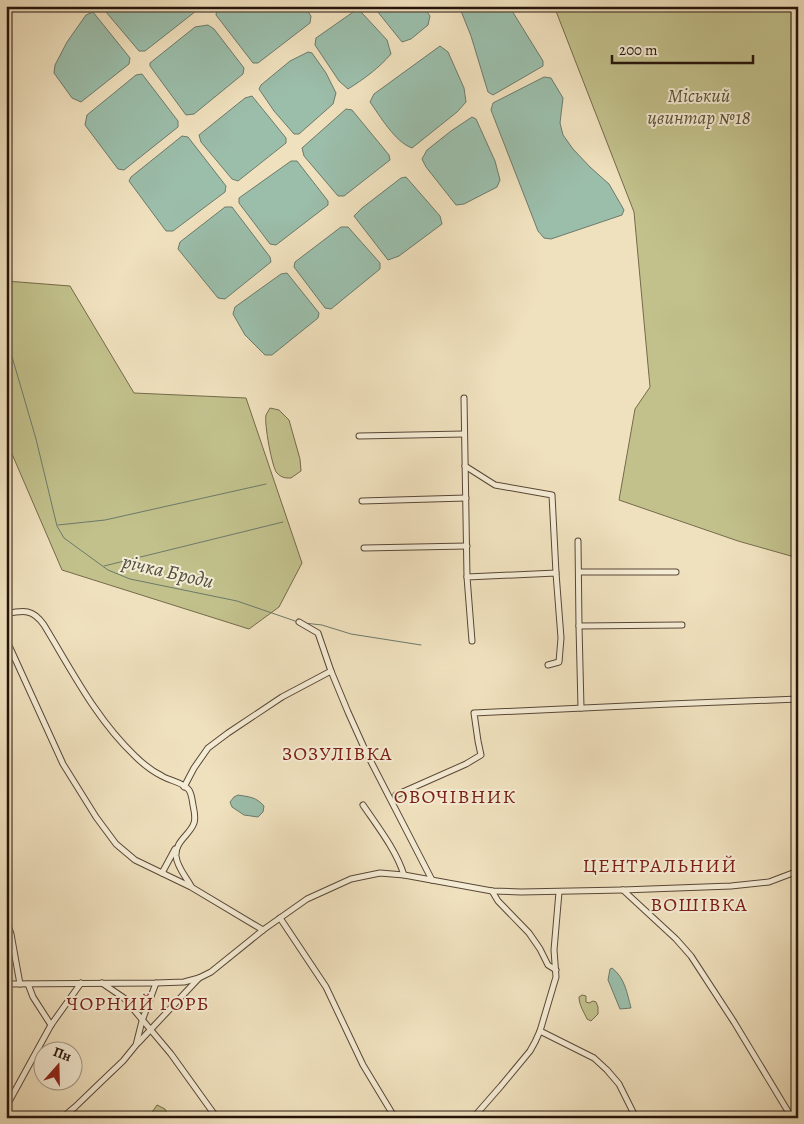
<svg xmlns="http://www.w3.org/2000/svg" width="804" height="1124" font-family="Alegreya,serif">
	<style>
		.green { fill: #c2c18c; stroke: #746a4b }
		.water { fill: #9bbeab; stroke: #6c7a6b }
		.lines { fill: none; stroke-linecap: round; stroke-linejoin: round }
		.stream { stroke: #6c7a6b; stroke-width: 1 }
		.minor-casing { stroke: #584737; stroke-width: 7 }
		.minor { stroke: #f5ecd5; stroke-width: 5 }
		.labels { text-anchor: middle; stroke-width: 4; stroke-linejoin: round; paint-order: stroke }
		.park-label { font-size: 19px; font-style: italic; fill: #5c5138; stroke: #f5ecd5 }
		.water-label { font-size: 20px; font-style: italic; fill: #4e5042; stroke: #f5ecd5 }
		.neighbourhood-label { font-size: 20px; letter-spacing: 1px; fill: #7a1f14; stroke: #f5ecd5 }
	</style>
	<rect width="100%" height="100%" fill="#f0e1be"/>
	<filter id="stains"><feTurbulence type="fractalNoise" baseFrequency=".004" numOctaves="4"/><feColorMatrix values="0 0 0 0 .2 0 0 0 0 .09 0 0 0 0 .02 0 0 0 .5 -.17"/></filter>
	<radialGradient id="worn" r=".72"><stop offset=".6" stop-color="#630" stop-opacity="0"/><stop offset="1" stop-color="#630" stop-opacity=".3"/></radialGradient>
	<g class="green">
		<path d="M554,6H798V558L738,541L619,500L635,409L650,387L634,212Z"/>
		<path d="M6,281L70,286L134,393L246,398L302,563L279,607L249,629L62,570L6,440Z"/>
		<path d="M270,408L279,410L289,420L300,459L301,471L291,478C285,478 282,478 277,473C272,468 264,423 266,415C267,413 269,410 270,408Z"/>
		<path d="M582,995L586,996V1002L589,1003L593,1001L596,1002L598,1007V1014L591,1021L587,1019C584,1012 579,1005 579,997Z"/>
		<path d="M157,1105L165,1109L169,1118H148Z"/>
	</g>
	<g class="water">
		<path d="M102,6H196V11L145,51H139L106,12Z"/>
		<path d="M220,6H304L311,16L310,23L258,63H253L216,15L217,9Z"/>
		<path d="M373,6H423L430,16L428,25L411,39L402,42Z"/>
		<path d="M459,6H509L543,61V66L493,95L488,92L471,36Z"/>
		<path d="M356,10L362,13L387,40L391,54C379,68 364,79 348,89L339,81L315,45L316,38Z"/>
		<path d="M93,12L130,58L129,64L81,102L72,98L54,73L55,65L67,42L86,15Z"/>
		<path d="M208,25L214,29L244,68L243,74L194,114L186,115L150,66V63L195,27Z"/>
		<path d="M440,46L448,52L464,88L466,102L457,112L412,148C395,142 380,116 370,102L374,94Z"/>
		<path d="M308,52L312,53L326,73L336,93L333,104L299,134H294L274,111L259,89L261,85L290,61Z"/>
		<path d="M142,74L178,121V127L124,170L118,169L85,125L87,115L136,75Z"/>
		<path d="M544,77L551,78L563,98L560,123L563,135L573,149L590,167L609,184L624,210L622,215L551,239L544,238L538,231L491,110L493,103Z"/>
		<path d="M252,96L286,138V143L238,181L232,179L201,142L199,135L245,98Z"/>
		<path d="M346,109L352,110L389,155L390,160L344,196H338L304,156L302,148Z"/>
		<path d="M472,117L476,119L495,161L500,180L497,187L464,204L456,205L426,167L422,159L427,150L451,131Z"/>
		<path d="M182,136L188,137L226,186L225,192L173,231H166L129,181L131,177Z"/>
		<path d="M291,161H297L328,201V205L276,245L270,244L239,203V198Z"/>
		<path d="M406,177L440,216L442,224L399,256L388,260L354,216L362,208L401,178Z"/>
		<path d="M225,207H232L270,257L271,262L225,299L218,298L178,249L180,242Z"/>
		<path d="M341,227H348L380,263V269L331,309L325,308L294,267L295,262Z"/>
		<path d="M287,273L319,313L318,318L272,355H265L245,335L233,314L235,307L281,274Z"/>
		<path d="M238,795C250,797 256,797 264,806L263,812L258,817L244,815L232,807L230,802L234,797Z"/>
		<path d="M612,968C625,978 627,993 631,1008L620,1009L608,980L610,969Z"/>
	</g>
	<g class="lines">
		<g class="stream">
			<path d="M6,336L36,439L57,526L64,538L108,570L130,579L237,601L298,622"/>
			<path d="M58,525L105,520L266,484"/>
			<path d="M104,566L283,522"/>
			<path d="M304,623L322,625L351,634L421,645"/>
		</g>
		<g class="minor-casing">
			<g id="minor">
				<path d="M464,398L467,577"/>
				<path d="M359,436L464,434"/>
				<path d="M465,466L495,485L552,495L556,573"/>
				<path d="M362,501L466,498"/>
				<path d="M578,541L579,626"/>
				<path d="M364,548L467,546"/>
				<path d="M579,572H676"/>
				<path d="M6,614C24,610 33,609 44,625C72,671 96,719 135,756C143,764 152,771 162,776C170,781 183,782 189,790C192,795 192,800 193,805C194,811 196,817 194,823C190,835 175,841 176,856C177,867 186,877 191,886"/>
				<path d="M299,622L318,633L331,671L348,712L366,752L432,880"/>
				<path d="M6,639L63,764L96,817L116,844L135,860L191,887L263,930"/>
				<path d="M472,641L467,577L556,573L561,638L559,662L548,665"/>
				<path d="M581,708L579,626L682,625"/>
				<path d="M184,787L194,768L208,748L228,733L282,697L331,671"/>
				<path d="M396,795L466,764L481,755L478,741L474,713L670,704L798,699"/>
				<path d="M363,805C378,827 396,850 404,875"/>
				<path d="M162,873L175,849"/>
				<path d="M623,890L676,939L691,956L734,1022L792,1118"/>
				<path d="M492,891L498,901L529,933L540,949L548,965L556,970"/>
				<path d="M280,918L326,987L363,1065L395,1118"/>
				<path d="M6,920L11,934L20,984"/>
				<path d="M102,983L124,998L171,1054L217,1118"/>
				<path d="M6,984L156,983L184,982L199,978L211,972L263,930L307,899L351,879L380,873L404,875L492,891L521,892L623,890L731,886L769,882L798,871"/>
				<path d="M28,984L33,997L51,1025"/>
				<path d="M540,1031L594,1058L607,1070L619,1084L636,1118"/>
				<path d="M138,1043L199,978"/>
				<path d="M6,1107L51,1025L81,983"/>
				<path d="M62,1118L75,1107L102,1081L123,1061L136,1045L142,1021L156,983"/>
				<path d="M473,1118L501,1086L530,1051L535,1042L540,1031L556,977L554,950L559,892"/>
			</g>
		</g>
		<use href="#minor" class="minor"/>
	</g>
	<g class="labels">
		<g class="park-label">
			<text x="699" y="102">Міський<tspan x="699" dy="22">цвинтар №18</tspan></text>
		</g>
		<g class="water-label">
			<text transform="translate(168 571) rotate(13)" y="7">річка Броди</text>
		</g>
		<g class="neighbourhood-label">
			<text x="337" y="760">ЗОЗУЛІВКА</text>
			<text x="455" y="803">ОВОЧІВНИК</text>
			<text x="660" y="872">ЦЕНТРАЛЬНИЙ</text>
			<text x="699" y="911">ВОШІВКА</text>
			<text x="138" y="1010">ЧОРНИЙ ГОРБ</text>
		</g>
	</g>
	<rect width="804" height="1124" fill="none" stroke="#f0e1be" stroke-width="25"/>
	<rect x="8" y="8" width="789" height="1109" fill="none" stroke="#25140a" stroke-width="2.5"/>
	<rect x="12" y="12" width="779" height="1099" fill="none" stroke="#25140a"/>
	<g transform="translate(58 1066) rotate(20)"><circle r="24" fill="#f5ecd5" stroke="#a29684"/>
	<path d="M0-4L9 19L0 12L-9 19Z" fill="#8f2418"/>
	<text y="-8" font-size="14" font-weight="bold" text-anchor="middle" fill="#25140a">Пн</text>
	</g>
	<path d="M612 55v8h141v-8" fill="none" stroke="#25140a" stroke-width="2.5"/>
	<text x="619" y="55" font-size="15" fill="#25140a" stroke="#f5ecd5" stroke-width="4" paint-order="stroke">200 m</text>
	<rect width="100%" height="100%" filter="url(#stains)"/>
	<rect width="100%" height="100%" fill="url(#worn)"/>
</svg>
